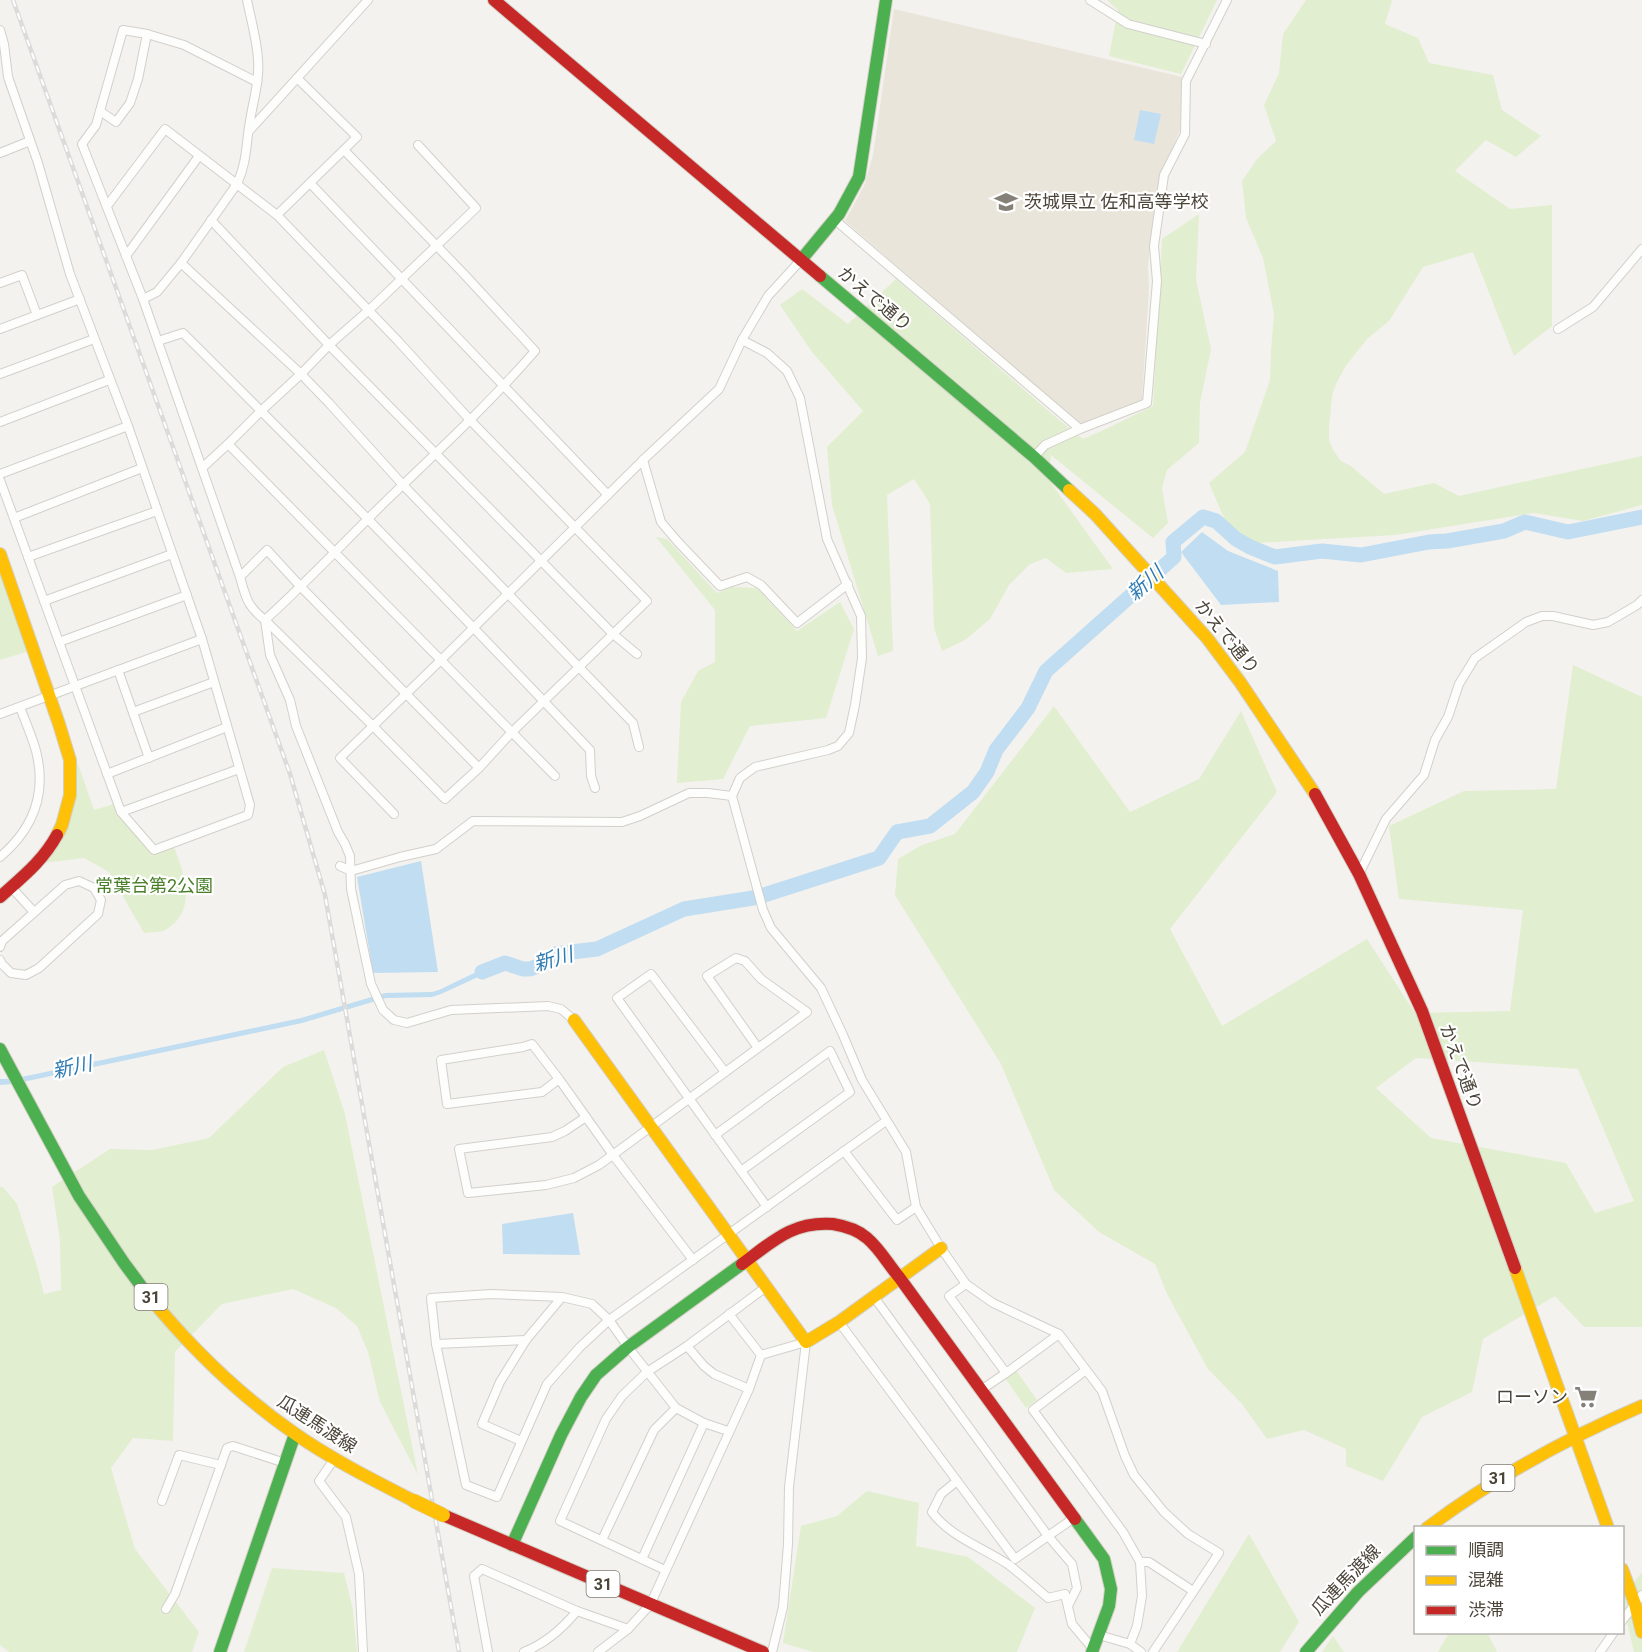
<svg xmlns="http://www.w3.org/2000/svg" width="1642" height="1652" font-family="Roboto,'Noto Sans JP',sans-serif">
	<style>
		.education { fill: #eae5da }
		.green { fill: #e1eecf; fill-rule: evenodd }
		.water { fill: #c0ddf1 }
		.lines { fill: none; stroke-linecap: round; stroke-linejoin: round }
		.river { stroke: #c0ddf1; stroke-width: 15 }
		.street-casing { stroke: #d2d0cb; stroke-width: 10 }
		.fast-casing { stroke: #d3cfc5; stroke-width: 14 }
		.slow-casing { stroke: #d3cfc5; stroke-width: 14 }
		.jam-casing { stroke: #d3cfc5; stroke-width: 14 }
		.street { stroke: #fdfdfc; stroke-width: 8 }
		.fast { stroke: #4caf50; stroke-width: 12 }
		.slow { stroke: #ffc107; stroke-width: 12 }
		.jam { stroke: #c62828; stroke-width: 12 }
		.rail-casing { stroke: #dbdbda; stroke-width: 4.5 }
		.rail { stroke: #fff; stroke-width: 2; stroke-dasharray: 7; stroke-linecap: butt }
		.slow-bridge-casing { stroke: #d6cebb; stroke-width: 15; stroke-linecap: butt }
		.slow-bridge { stroke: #ffc107; stroke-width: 14 }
		.labels { text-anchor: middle; stroke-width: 4.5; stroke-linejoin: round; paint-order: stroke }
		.shield { fill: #fff; stroke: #817c74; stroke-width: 1.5 }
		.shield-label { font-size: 16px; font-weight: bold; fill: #4b4439 }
		.poi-label { font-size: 18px; fill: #4b4439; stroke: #fff; text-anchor: start }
		.street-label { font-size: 18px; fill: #4b4439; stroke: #fff }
		.park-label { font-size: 18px; fill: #4a7f2a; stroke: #fff }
		.water-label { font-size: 20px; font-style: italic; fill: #2e7ab2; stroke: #fff }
	</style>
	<rect width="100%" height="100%" fill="#f4f2ee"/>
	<path class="education" d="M894,9L1182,77L1180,130L1160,177L1148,265L1149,289L1142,401L1081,425L845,221L865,184L873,155Z"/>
	<g class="green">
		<path d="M1107,0H1217L1181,74L1109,56L1118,10Z"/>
		<path d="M1306,0H1392L1385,24L1418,38L1429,63L1493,75L1502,110L1541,136L1516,157L1486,140L1455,171L1510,209L1552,205V326L1514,356L1473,252L1423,267L1389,321L1367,339L1345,367L1336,384L1332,396L1329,428V440L1333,450L1341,461L1351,466L1384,494L1434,483L1459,496L1642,456V505L1583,521L1534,513L1395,535L1255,543L1227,525L1209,483L1245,452L1270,380L1271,351L1274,314L1263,258L1246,218L1242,181L1257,159L1276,141L1264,105L1279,73L1283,34Z"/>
		<path d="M1199,214L1196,280L1211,349L1200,403L1199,443L1167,470L1162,488L1168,523L1153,538L1051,455L1048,479L1113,569L1066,573L1046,558L1030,564L1009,585L990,619L965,640L942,651L934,628L930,504L914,479L887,495L893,651L878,656L832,505L827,447L863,411L812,352L780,305L802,289L848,324L896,279L1052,414L1083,439L1108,428L1153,406L1162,239Z"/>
		<path d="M656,537L667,539L717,593L733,587L757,588L797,631L840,602L854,629L826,718L750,726L723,779L677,783L681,702L698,671L715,662V610Z"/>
		<path d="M1,572L29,651L0,660V573Z"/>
		<path d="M1573,665L1642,697V1327H1584L1555,1296L1483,1339L1472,1392L1422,1417L1383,1481L1346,1466V1449L1304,1430L1267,1439L1242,1404L1208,1369L1167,1294L1155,1264L1099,1232L1054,1190L1001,1064L895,895L898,859L922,845L955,834L1054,706L1130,812L1199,779L1241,711L1277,792L1170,929L1222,1026L1367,939L1415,1013L1510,1011L1523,910L1399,899L1389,826L1464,791L1556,789ZM1416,1058L1578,1069L1634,1201L1595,1213L1566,1163L1431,1138L1376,1088Z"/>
		<path d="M73,764H78L94,810L114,804L118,816L153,854L174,847C184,874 198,909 167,929C162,933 151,932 144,933L109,872L84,858L43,863L59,845L74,796Z"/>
		<path d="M324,1050L345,1114L418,1475L380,1402L368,1352L357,1326L336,1308L293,1289L222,1304L175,1352L173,1441L133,1438L111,1468L135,1549L199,1632L192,1652H9L0,1645V1187H3L17,1204L37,1266L44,1294L61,1290L60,1240L52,1187L110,1149L152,1150L209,1138L283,1067Z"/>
		<path d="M1016,1370L1037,1400L1026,1408L1005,1378Z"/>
		<path d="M867,1491L919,1503L916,1546L968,1557L1035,1608L1017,1652H813L783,1643L801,1526L837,1516Z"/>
		<path d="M1249,1534L1299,1622L1280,1652H1177Z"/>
		<path d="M272,1568L344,1573L353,1610L357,1652H244Z"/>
		<path d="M1642,1572V1652H1634L1623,1604L1622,1598Z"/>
		<path d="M1487,1632L1497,1652H1438L1449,1633Z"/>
		<path d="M1333,1636L1344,1652H1322Z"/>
	</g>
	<g class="water">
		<path d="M1140,110L1161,114L1154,144L1134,140Z"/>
		<path d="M1202,532L1228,551L1278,571L1279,602L1221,605L1181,552Z"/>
		<path d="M421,861L438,972L373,973L357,877Z"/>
		<path d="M499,961L500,967L441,994L432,997L386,998L302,1023L13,1084L0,1085V1079H12L301,1018L385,993L432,992L439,990Z"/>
		<path d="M573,1213L580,1255L503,1254L502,1224Z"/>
	</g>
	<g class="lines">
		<g class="river">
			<path d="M764,895L879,858L897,832L930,826L973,792L987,772L996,750L1028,708L1046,671L1174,557L1173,542L1203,517L1216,521L1236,539L1250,547L1275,557L1322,551L1361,555L1429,542L1447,541L1504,531L1525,522L1568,532L1642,517"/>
			<path d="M482,972L505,963L523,969H530L538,966L555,954L597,949L684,909L753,898"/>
		</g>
		<g class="street-casing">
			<g id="street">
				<path d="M1090,0L1128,24L1206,44"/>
				<path d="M0,30L4,44L8,77L38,163L70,274L128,426L202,639L250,805L248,815L154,850L121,812"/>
				<path d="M257,82L184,45L147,34L123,30L96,125L82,144L143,299L240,577C246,598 247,606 265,620L270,655L290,700L296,726L338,832L345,844L350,856L351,889L371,984L383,1010L394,1020L407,1023L451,1010L548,1006L561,1009L574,1020"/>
				<path d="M100,111L116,122L130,103L138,79L147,34"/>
				<path d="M249,131L368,0"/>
				<path d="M0,153L30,141"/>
				<path d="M310,183L608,495"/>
				<path d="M107,206L165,129L277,215L398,341L470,420L647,601L511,733L479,768L445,799L373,726L265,620C307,582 346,540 386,501C437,452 489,404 535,351L463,273L344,150"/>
				<path d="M277,215L357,137L297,78"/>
				<path d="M211,220L329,345L613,634L637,654"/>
				<path d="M835,220L1080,429"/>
				<path d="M126,256L199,156"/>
				<path d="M181,263L301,374L329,403L403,485L633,723L639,747"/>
				<path d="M0,283L22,275L37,315"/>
				<path d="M143,299L157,292L181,263L237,184C247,163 246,143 250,121C253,101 260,80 258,60C257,40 251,20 247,0"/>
				<path d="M0,329L80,299"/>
				<path d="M1558,329L1593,307L1642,249"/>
				<path d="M742,340L767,353L787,371L800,398L827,539L861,616L862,658L855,705L849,733L838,746L828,750L755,767L740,778L732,796L763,910L771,928L821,988L843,1035L862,1080L906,1152L916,1207L941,1248L966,1284L993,1303L1059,1334L1102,1391L1125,1456L1134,1475L1164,1512L1188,1534L1219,1553L1153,1652"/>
				<path d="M158,341L183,333C321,470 457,609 590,750L591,776L595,788"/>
				<path d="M0,374L94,339"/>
				<path d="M0,422L109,380"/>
				<path d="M228,444L555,776"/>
				<path d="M1034,457L1045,445L1080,429L1147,403L1157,281L1154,246L1164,175L1185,134L1186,81L1227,0"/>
				<path d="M643,460L661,522L678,542L720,586L747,577L761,585L797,623L848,584"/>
				<path d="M202,468L228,444L261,411L301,374L329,345L369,310L476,208L418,145"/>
				<path d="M0,474L128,426"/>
				<path d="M0,480L121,812L239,769"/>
				<path d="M14,518L142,468"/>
				<path d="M28,557L157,511"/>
				<path d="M240,577L267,550L301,587L479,768"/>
				<path d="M44,601L172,554"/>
				<path d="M59,642L187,595"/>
				<path d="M118,670L149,758"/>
				<path d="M133,712L214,682"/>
				<path d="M0,714L202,639"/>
				<path d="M107,774L227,727"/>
				<path d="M394,814L340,758L440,661L643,460L719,389L742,340L768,296L801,260"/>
				<path d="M0,857C33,829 47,794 36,751C32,736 25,721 20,707"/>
				<path d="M340,866L351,871L400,857L436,849L473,821L622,822L640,816L689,793H708L732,796"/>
				<path d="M1359,874L1386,819L1424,775L1435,740L1448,717L1459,684L1475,658L1526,622L1542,616H1553L1593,625L1608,622L1637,605L1642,600"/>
				<path d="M11,887L34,912"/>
				<path d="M0,947L2,941L65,885L79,881L94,888L101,900L98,914L39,968L26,975L11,973L2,964L0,960"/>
				<path d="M725,1072L651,974L617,998L767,1207"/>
				<path d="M559,1079L542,1092L447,1104L441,1060L523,1047L532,1044L559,1079L613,1155L693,1260"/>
				<path d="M586,1117L565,1131L552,1137L459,1149L468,1193L546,1185L574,1178L599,1165L807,1012L761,979L745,961L736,958L707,976L758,1048"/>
				<path d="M715,1135L830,1051L850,1092L741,1171"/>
				<path d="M844,1151L897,1220L916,1207"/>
				<path d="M966,1284L949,1296L1006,1373"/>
				<path d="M874,1297L1048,1536L1072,1564L1077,1588L1068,1606"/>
				<path d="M729,1314L761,1355"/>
				<path d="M839,1322L1015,1559L1074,1518"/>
				<path d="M436,1344L526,1340"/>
				<path d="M687,1346L704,1366L714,1374L749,1389"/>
				<path d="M1086,1370L1033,1410L1123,1532L1140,1562L1142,1596L1137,1626L1130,1644"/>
				<path d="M981,1390L1006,1373L1059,1334"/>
				<path d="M728,1431L704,1423L676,1408L628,1347L609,1320L592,1304L562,1297L491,1294L431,1298L436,1344L466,1485L497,1497L547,1384L580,1347L609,1320L886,1121"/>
				<path d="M521,1441L482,1424L500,1382L526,1340L562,1297"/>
				<path d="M335,1458L319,1481L346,1517L359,1574L363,1652"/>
				<path d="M957,1481L941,1494L932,1512C950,1537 984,1548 1009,1565C1022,1575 1035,1587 1048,1598L1065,1594L1072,1624L1093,1649"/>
				<path d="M162,1501L179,1455L221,1465"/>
				<path d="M602,1540L654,1430L676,1408"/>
				<path d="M642,1559L704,1423"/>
				<path d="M1140,1562H1149L1193,1591"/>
				<path d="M665,1570L560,1521L606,1419L622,1396L647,1372L687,1346L766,1287"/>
				<path d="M166,1609L175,1594L227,1448L233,1446L285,1463"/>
				<path d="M1622,1621L1642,1595"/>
				<path d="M1099,1635L1130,1644L1141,1652"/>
				<path d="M488,1652L474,1576L482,1569L577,1611L628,1629"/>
				<path d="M524,1652C544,1644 563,1628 577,1611"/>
				<path d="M598,1652L628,1629L650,1605L749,1389L761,1355L806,1342L789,1487L788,1544L783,1607L772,1652"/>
				<path d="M1600,1652L1614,1632"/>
			</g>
		</g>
		<g class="fast-casing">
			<g id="fast">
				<path d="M801,260L839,214L859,177L886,0"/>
				<path d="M820,276L1034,457L1069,490"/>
				<path d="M0,1049L79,1196L124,1263L147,1294"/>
				<path d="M1075,1519L1104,1559L1111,1589L1109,1606L1092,1652"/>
				<path d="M512,1545L561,1435L581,1397L596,1375L628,1347L742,1264"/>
				<path d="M220,1652L295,1434"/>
				<path d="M1306,1652L1358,1592L1416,1537"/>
			</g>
		</g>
		<g class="slow-casing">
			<g id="slow">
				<path d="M1069,490L1095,514L1207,638L1240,682L1315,794"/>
				<path d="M0,554L59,724L70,760V795L62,825L57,835"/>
				<path d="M574,1020L806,1342L839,1322L941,1248"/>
				<path d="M1515,1268L1608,1528"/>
				<path d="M147,1294C190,1347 238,1394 294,1433C331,1459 373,1480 414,1501"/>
				<path d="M1427,1528C1494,1478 1565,1439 1642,1406"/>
				<path d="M1622,1569L1635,1604L1642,1632"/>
			</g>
		</g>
		<g class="jam-casing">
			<g id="jam">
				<path d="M494,0L820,276"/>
				<path d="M1315,794L1359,874L1422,1011L1515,1268"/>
				<path d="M0,897C21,878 43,861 57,835"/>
				<path d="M742,1264C772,1242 792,1221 833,1224C845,1226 857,1229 867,1238C880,1249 888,1264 899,1277L1075,1519"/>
				<path d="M443,1515L763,1652"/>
			</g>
		</g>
		<use href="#street" class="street"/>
		<use href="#fast" class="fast"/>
		<use href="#slow" class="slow"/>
		<use href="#jam" class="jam"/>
		<g class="rail-casing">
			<path id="rail" d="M13,0L290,774L325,895L459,1652"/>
		</g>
		<use href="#rail" class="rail"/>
		<g class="slow-bridge-casing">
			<path id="slow-bridge" d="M414,1501L443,1515"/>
		</g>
		<use href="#slow-bridge" class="slow-bridge"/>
	</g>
	<defs>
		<g id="school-bare" transform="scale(1.8)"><path d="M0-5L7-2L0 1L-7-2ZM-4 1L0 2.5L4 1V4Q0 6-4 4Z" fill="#868178" stroke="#fff" stroke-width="2.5" paint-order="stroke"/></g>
		<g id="supermarket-bare" transform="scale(1.8)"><path d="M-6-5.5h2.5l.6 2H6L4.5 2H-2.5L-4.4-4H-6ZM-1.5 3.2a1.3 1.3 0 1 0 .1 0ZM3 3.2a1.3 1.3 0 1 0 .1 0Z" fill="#868178" stroke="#fff" stroke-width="2.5" paint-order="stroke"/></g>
	</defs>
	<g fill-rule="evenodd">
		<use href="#school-bare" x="1006" y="202"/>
		<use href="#supermarket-bare" x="1586" y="1397"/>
	</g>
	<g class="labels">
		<g class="shield">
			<rect x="134.5" y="1284" width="33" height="26" rx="4.5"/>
			<rect x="1481.5" y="1465" width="33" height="26" rx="4.5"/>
			<rect x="586.5" y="1571" width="33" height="26" rx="4.5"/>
		</g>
		<g class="shield-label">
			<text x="151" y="1303">31</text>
			<text x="1498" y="1484">31</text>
			<text x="603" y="1590">31</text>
		</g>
		<g class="poi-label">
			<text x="1024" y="208">茨城県立 佐和高等学校</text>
			<text x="1568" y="1403" text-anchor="end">ローソン</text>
		</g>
		<g class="street-label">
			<text transform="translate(875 299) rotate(40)" y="6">かえで通り</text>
			<text transform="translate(1227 637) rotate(51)" y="6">かえで通り</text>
			<text transform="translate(1461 1067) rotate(70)" y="6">かえで通り</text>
			<text transform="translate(317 1424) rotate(33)" y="6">瓜連馬渡線</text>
			<text transform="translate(1346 1580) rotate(-46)" y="6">瓜連馬渡線</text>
		</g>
		<g class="park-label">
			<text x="154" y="892">常葉台第2公園</text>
		</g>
		<g class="water-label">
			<text transform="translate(1145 583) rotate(-42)" y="7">新川</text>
			<text transform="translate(553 959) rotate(-16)" y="7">新川</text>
			<text transform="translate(72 1067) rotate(-12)" y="7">新川</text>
		</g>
	</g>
	<rect x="1414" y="1526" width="210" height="108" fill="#ffffff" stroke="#b7b4b0" stroke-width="1.5"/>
	<rect x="1426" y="1546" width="30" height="9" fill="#4caf50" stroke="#b7b4b0" stroke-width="1.5"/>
	<text x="1468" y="1556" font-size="18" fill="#4b4439">順調</text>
	<rect x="1426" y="1576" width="30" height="9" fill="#ffc107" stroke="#b7b4b0" stroke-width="1.5"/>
	<text x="1468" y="1586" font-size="18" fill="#4b4439">混雑</text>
	<rect x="1426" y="1606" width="30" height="9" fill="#c62828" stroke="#b7b4b0" stroke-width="1.5"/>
	<text x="1468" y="1616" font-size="18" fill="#4b4439">渋滞</text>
</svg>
